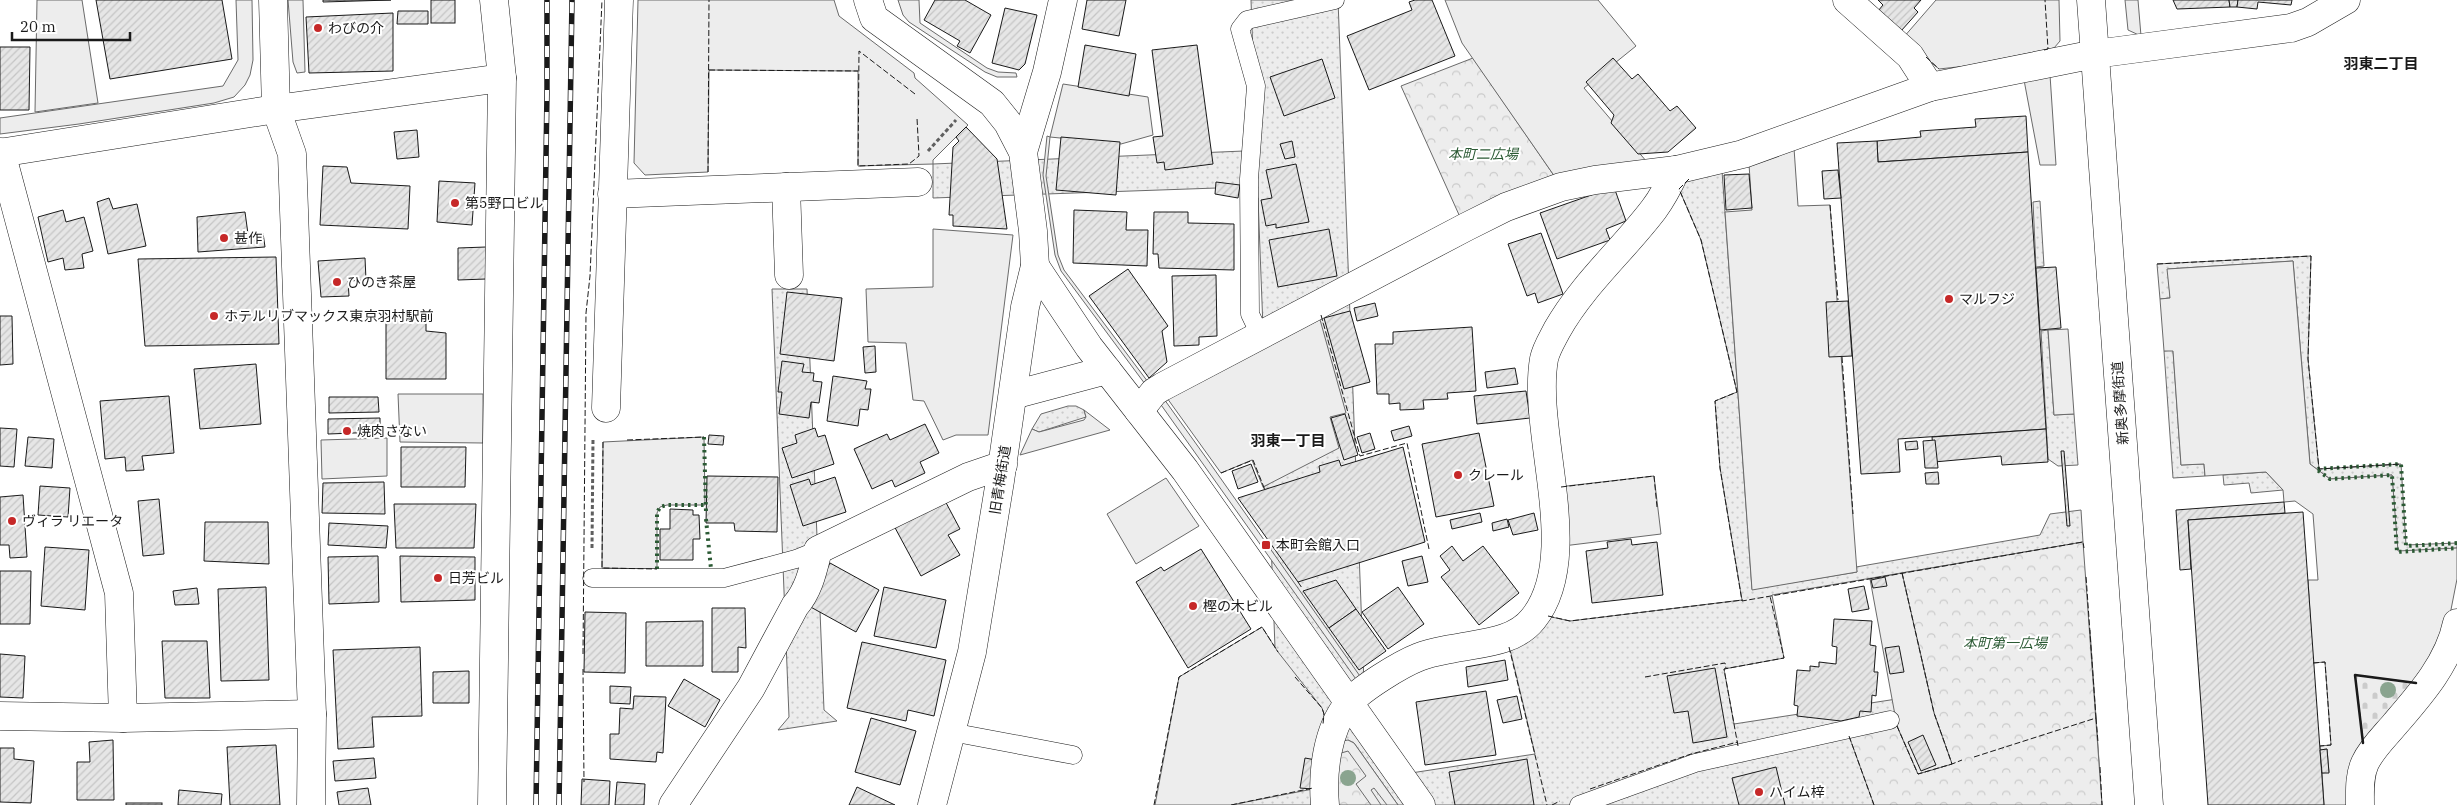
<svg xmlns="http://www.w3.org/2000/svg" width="2457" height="805" font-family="'IBM Plex Serif','Noto Sans JP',serif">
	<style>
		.grass { fill: url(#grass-dots); stroke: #6a6a6a }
		.cemetery { fill: url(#cemetery-stones); stroke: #6a6a6a }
		.park { fill: url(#park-crowns); stroke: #6a6a6a }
		.built { fill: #ededed; stroke: #6a6a6a }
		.building { fill: url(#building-hatch); stroke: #1a1a1a }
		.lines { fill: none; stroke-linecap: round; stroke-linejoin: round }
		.lane-casing { stroke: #1a1a1a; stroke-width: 19 }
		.street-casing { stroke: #1a1a1a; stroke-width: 29 }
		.secondary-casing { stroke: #1a1a1a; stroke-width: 29 }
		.primary-casing { stroke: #1a1a1a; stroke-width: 29 }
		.path { stroke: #5f5f5f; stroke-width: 3; stroke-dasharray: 4 2.5; stroke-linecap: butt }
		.lane { stroke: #fff; stroke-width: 18 }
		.street { stroke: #fff; stroke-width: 28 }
		.secondary { stroke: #fff; stroke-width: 28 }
		.primary { stroke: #fff; stroke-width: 28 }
		.rail-casing { stroke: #1a1a1a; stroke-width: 5.5 }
		.rail { stroke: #fff; stroke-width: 4; stroke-dasharray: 11; stroke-linecap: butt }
		.hedge { stroke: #2b5a34; stroke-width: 4; stroke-dasharray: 2.5 4; stroke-linecap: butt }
		.fence { stroke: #1a1a1a; stroke-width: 1; stroke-dasharray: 6 2.5; stroke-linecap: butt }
		.wall { stroke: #1a1a1a; stroke-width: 2.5 }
		.tree { fill: #8aa48f }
		.poi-dot { fill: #c62828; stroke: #fff; stroke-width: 2 }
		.labels { text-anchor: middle; stroke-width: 4; stroke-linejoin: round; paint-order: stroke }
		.poi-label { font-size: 14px; fill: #1a1a1a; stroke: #fff; text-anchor: start }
		.park-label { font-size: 14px; font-style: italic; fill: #2b5a34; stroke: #fff }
		.street-label { font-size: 14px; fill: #1a1a1a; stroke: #fff }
		.neighbourhood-label { font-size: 15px; font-weight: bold; fill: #1a1a1a; stroke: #fff }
	</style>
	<defs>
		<pattern id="grass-dots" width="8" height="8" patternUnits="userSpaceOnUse" patternTransform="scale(1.25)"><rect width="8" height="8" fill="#ededed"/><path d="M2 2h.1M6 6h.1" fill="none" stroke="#cbcbcb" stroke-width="1.8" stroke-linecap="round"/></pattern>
		<pattern id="cemetery-stones" width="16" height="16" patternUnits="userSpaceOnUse" patternTransform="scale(1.25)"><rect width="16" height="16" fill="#ededed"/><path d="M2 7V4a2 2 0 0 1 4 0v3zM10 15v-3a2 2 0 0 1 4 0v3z" fill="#cbcbcb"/></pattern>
		<pattern id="park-crowns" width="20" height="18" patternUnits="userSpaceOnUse" patternTransform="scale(1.25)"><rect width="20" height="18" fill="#ededed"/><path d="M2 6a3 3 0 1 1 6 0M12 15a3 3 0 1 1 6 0" fill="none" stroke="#cbcbcb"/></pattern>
		<pattern id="building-hatch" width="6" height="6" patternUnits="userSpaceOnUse" patternTransform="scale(1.25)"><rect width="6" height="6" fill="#e6e6e6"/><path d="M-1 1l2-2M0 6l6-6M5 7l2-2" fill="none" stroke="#c5c5c5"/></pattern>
	</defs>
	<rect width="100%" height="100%" fill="#fff"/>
	<g class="grass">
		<path d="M1251,0H1338L1366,736L1411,773L1535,754L1509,645L1547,616L1570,621L1742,600L1720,468L1715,401L1737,392L1701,240L1679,189L1689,178L1722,171L1752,589L1857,572L1856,567L2040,535L2050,514L2081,510L2083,542L1772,595L1784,658L1724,669L1734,724L2053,675L2090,630L2102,805H1205L1279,754L1269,489L1265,490L1263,487L1269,484L1258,198L1245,187L933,198V164L1244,151L1256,138Z"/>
		<path d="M2040,201L2044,266L2036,267L2033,202Z"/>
		<path d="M2311,256L2308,359L2319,469L2401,464L2406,545L2457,543V548L2397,552L2392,475L2330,479L2310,464L2293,261L2168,269L2170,298L2160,299L2157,264Z"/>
		<path d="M772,289H807L824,710L837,721L778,730L789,717Z"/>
		<path d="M2048,330L2054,415L2074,414L2078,465L2058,466L2048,459L2041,331Z"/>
		<path d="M2173,350L2181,465L2204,464L2205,476L2173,478L2164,351Z"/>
		<path d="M1068,406H1076L1084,410L1086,417L1039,432L1032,429L1041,414Z"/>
		<path d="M2266,472L2283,490L2251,493L2249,483L2224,485L2223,475Z"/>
	</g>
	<path class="cemetery" d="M2355,675L2417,683L2364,748Z"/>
	<g class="park">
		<path d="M1473,58L1555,177L1460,217L1401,86Z"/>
		<path d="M2083,542L2102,805H1874L1849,736L1897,726L1918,774L1952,764L1934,713L1902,573Z"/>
		<path d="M1348,740L1354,743L1398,805H1336L1338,754Z"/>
	</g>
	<g class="built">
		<path d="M37,0H82L98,103L35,112Z"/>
		<path d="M236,0H252L253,60L250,75L245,85L234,97L214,103L79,124L0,134V118L223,86L238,60Z"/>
		<path d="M288,0H303L305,72L297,73L293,62Z"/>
		<path d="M638,0H834L839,16L914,73L915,78L968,125L933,160V164L858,166V71L709,70L708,172L645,175L634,163Z"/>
		<path d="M898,0H919L920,23L987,68L998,72L1016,73L1017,77H997L985,72L909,22L903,15Z"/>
		<path d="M1445,0H1598L1636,46L1584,88L1647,162L1555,177L1462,43Z"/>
		<path d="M1936,0H2059L2060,41L2054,48L1966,66L1939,69L1903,38Z"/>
		<path d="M2125,0H2138L2141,36L2128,30Z"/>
		<path d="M2050,75L2056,165H2040L2024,80Z"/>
		<path d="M1063,84L1148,97L1153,135L1121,144L1050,137L1046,176L1058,255L1064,270L1148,382L1145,384L1061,271L1055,255L1043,175L1047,136L1050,137Z"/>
		<path d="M1794,148L1798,206L1830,205L1857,572L1752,590L1725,212L1752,210L1749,164Z"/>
		<path d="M933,229L1013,235L988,435H956L943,440L924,401L913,400L906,343L868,342L866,289L933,287Z"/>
		<path d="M2293,261L2310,464L2330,479L2392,475L2398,551L2457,548V579L2447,630L2417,683L2355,675L2364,748L2349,805H2324L2322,773L2329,772L2327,749L2320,750V746L2331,745L2325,662L2313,663L2308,580H2318L2313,514L2295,501L2284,502L2283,490L2266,472L2205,476L2204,464L2181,465L2173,351H2164L2160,299L2170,298L2167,269Z"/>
		<path d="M1319,316L1346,413L1330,417L1339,448L1263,487L1252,460L1221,473L1167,398Z"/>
		<path d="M2068,329L2074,414L2054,415L2048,330Z"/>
		<path d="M398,394H483V443L400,442Z"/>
		<path d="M1164,399L1207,459L1362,679L1358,682L1159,402Z"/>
		<path d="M1084,410L1110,430L1020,455L1032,429L1039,432L1084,420L1086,417Z"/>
		<path d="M704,437L705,505H667L660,507L657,513V569L602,568L603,442Z"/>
		<path d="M387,438V476L322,479L321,440Z"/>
		<path d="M1654,476L1661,534L1563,546L1558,487Z"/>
		<path d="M1166,478L1199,526L1136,564L1107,514Z"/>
		<path d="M1902,573L1934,713L1952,764L1918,774L1897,726L1870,579Z"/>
		<path d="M1262,627L1278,652L1322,708L1324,714L1313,789L1231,805H1155L1179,677Z"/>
		<path d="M1348,740L1354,743L1398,805H1387L1374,788L1371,790L1381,805H1371L1356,784L1366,776L1348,751L1338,754L1343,741Z"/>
	</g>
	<g class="building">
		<path d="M96,0H222L232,59L110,79Z"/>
		<path d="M323,0H391L323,2Z"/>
		<rect x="431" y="0" width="24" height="23"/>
		<path d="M935,0H965L991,15L970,53L957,46L960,41L924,20Z"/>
		<path d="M1087,0H1126L1119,36L1082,29Z"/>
		<path d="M1415,0H1432L1455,56L1369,90L1347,36L1412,10L1409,2Z"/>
		<path d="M1878,0H1921L1914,8L1918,12L1901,31L1878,11L1883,5Z"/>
		<path d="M2173,0H2229L2230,7L2177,9Z"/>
		<path d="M2229,0H2238L2237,7H2230Z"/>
		<path d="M2238,0H2292L2291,5L2258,2L2257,9L2237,7Z"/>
		<path d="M1005,8L1037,15L1025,64L1019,70L992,63Z"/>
		<path d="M398,11H428V24H397Z"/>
		<path d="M393,13V71L309,73L306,17Z"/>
		<path d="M1085,45L1136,54L1129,96L1078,87Z"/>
		<path d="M1197,45L1213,164L1165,170L1164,162L1157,163L1153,137L1163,136L1152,50Z"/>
		<path d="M0,47H30L29,110H0Z"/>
		<path d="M1613,58L1632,79L1638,74L1670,111L1677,106L1696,128L1668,152L1638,154L1611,123L1614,115L1586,82Z"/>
		<path d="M1322,59L1335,98L1284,116L1270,77Z"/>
		<path d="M2026,116L2028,152L1878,162L1877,141L1921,137L1920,131L1976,127L1975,119Z"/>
		<path d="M966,127L997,159L1007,229L953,226V215H949L953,147L959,141L956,137Z"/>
		<path d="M417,130L419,157L397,159L394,132Z"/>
		<path d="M1061,137L1120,142L1116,195L1056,190Z"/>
		<path d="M1292,141L1295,157L1285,159L1280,144Z"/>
		<path d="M1877,141L1878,162L2028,152L2046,429L1898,439L1900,472L1861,474L1837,143Z"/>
		<path d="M1296,164L1309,222L1276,228V224L1266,226L1261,200L1272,198L1266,170Z"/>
		<path d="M323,166L347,167L351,183L410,186L408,229L320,225Z"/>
		<path d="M1838,170L1841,198L1824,199L1822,171Z"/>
		<path d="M1749,174L1752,208L1726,210L1724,175Z"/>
		<path d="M439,181L475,183L472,225L437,222Z"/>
		<path d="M1216,182L1240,185L1238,198L1215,194Z"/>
		<path d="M1614,187L1626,221L1606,229L1610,240L1557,259L1540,213Z"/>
		<path d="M109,198L113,209L137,204L146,246L108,254L97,202Z"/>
		<path d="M63,210L66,222L84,217L93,251L82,254L84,268L65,270L63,258L48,262L38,217Z"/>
		<path d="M1074,210L1127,212L1126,230H1148L1147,266L1073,263Z"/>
		<path d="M245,212L248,234L263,233L265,247L198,252L197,217Z"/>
		<path d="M1154,212H1188V223L1234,224V270L1159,268L1158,254H1153Z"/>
		<path d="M1329,229L1337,276L1278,287L1269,240Z"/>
		<path d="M1541,233L1563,294L1538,303L1535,293L1527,296L1508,244Z"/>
		<path d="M486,247V279L458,280V248Z"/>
		<path d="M276,257L279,344L145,346L138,259Z"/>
		<path d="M365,258L366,280L348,281L349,296L321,297L318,261Z"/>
		<path d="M2056,267L2061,328L2040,330L2036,268Z"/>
		<path d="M1128,269L1168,326L1162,331L1167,362L1149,378L1089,296Z"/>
		<path d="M1216,275L1217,336L1199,337V345L1174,346L1172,276Z"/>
		<path d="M787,292L842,298L834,361L780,354Z"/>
		<path d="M1848,301L1852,356L1829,357L1826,302Z"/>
		<path d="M1375,303L1378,316L1357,321L1354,308Z"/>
		<path d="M1350,311L1370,382L1344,389L1324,318Z"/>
		<path d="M426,313V331L446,333V379H386V314Z"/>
		<path d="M0,316H12L13,364L0,365Z"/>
		<path d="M1472,327L1476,391L1447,393L1448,399L1423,400L1424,409L1400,410V403L1389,404V394H1377L1375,344H1393V332Z"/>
		<path d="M875,346L876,372L865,373L863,347Z"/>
		<path d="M782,361L804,364L802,372L814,373L813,381L822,382L819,403L811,402L809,418L779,414L782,392H778Z"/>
		<path d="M256,364L261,424L200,429L194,369Z"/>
		<path d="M1515,368L1518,384L1487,388L1485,372Z"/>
		<path d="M833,376L867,381L865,389H871L868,410L860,409L858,426L827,421Z"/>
		<path d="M1526,391L1530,418L1477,424L1474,396Z"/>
		<path d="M169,396L174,453L142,456L144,470L126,471L125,457L105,459L100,401Z"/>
		<path d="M329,397H378L379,412L329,413Z"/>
		<path d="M1345,414L1358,455L1344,460L1331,418Z"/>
		<path d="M380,418V432L328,434V419Z"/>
		<path d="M925,424L939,453L920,462L925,473L895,487L892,480L872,489L854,449L887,434L890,440Z"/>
		<path d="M1409,426L1412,436L1394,441L1391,431Z"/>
		<path d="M0,428L17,429L14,467L0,466Z"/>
		<path d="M815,428L818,437L825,435L834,464L792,478L782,448L797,443L795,435Z"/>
		<path d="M2046,429L2048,462L2002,465L2001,456L1934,462L1932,437Z"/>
		<path d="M1370,433L1375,449L1362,453L1357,437Z"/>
		<path d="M1479,433L1494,506L1436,517L1422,444Z"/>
		<path d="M709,435L724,436L723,445L708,444Z"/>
		<path d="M28,437L54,439L52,468L25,466Z"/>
		<path d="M1935,440L1938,468H1925L1923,441Z"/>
		<path d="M1917,441L1918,449L1906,450L1905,442Z"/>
		<path d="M401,447H466L465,487H401Z"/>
		<path d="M1403,447L1425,542L1298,582L1238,498L1320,472L1319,466L1339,460L1341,466Z"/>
		<path d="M2061,451H2064L2070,526H2067Z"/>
		<path d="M1251,464L1258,482L1238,489L1232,471Z"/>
		<path d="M1938,472L1939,484H1926L1925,473Z"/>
		<path d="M707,476L778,477L777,532L735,531L734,523H706Z"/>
		<path d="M835,477L846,512L803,526L790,485L809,479L811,485Z"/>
		<path d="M384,482L385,514L322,513L323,483Z"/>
		<path d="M40,486L70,488L68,517L38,515Z"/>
		<path d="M23,495L27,557L10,558L9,545H0V497Z"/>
		<path d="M943,497L960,529L948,535L960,555L921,576L893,524Z"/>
		<path d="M159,499L164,554L143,556L138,501Z"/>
		<path d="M2284,502L2285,513L2188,520L2191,569L2180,570L2176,510Z"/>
		<path d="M394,504H476L474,548H396Z"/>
		<path d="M670,509L693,510V515H699L700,539H693V560H660V529H670Z"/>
		<path d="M2303,512L2324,805H2208L2188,520Z"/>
		<path d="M1480,513L1482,522L1452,529L1450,520Z"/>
		<path d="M1534,513L1538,530L1513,535L1508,520Z"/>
		<path d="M1507,519L1509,527L1493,531L1492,523Z"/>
		<path d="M205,522H268L269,564L204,561Z"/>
		<path d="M329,523L388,526L386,548L328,545Z"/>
		<path d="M1631,539L1632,545L1657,542L1663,595L1592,603L1586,551L1608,548L1607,542Z"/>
		<path d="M1452,546L1463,561L1483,546L1519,593L1479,625L1441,577L1450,570L1440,556Z"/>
		<path d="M45,547L89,550L85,610L41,606Z"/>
		<path d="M1201,549L1251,629L1188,668L1136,582L1161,567L1164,571Z"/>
		<path d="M378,556L379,602L329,604L328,557Z"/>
		<path d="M400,556L475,557V600L401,602Z"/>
		<path d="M1422,556L1428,582L1408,586L1402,561Z"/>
		<path d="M830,563L879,590L856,632L807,605Z"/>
		<path d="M0,571H31L30,624H0Z"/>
		<path d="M1885,577L1887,586L1873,588L1871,580Z"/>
		<path d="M1336,580L1356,609L1329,628L1303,591Z"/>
		<path d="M1864,586L1869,609L1852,612L1848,589Z"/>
		<path d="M266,587L269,680L221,681L218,589Z"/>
		<path d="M884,587L946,600L936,648L874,636Z"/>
		<path d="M1398,587L1424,624L1388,649L1362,612Z"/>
		<path d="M197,588L199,604L175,605L173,591Z"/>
		<path d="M712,608H745L746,648L738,647V672H712Z"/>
		<path d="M1356,609L1386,651L1359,670L1329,628Z"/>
		<path d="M585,612L626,613L625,673L584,672Z"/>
		<path d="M1834,619L1872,621L1870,645L1876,646L1874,672H1878L1876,696L1872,695L1871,712L1860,711L1859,717L1841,721L1797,716L1798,706L1794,705L1797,670L1810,671V666L1819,667V662L1836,664L1837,647L1832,646Z"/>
		<path d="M703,621V666H646V622Z"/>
		<path d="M162,641H207L210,698H165Z"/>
		<path d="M862,642L946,660L934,716L908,710L906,721L847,708Z"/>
		<path d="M1899,646L1904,672L1890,674L1885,648Z"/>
		<path d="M420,647L422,716L372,717L374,747L338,749L333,650Z"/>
		<path d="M0,654L25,656L23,698L0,697Z"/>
		<path d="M1505,660L1508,680L1468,687L1466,667Z"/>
		<path d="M1715,668L1727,737L1693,743L1688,711L1674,713L1667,676Z"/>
		<path d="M469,671V703H433V672Z"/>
		<path d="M684,679L720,700L705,727L668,706Z"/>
		<path d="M610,686L631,687L630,704L610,703Z"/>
		<path d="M1486,691L1496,755L1425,765L1416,702Z"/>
		<path d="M634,696L666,697L663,753L657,752L656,762L610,759V734H619L620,708L633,709Z"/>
		<path d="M1517,696L1522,719L1503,723L1497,700Z"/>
		<path d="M871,718L916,731L900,785L855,772Z"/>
		<path d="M1923,735L1936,765L1921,771L1908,742Z"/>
		<path d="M113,740L114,800H77V762H90L89,742Z"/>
		<path d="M276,745L280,805H230L227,747Z"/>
		<path d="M0,748H14V759L34,761L31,803L0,802Z"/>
		<path d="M2327,749L2329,773H2322L2320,750Z"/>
		<path d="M374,758L376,778L335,781L333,761Z"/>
		<path d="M1305,758L1316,760L1312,789L1300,788Z"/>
		<path d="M1527,759L1534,805H1455L1449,772Z"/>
		<path d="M1776,767L1785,805H1739L1732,778Z"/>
		<path d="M582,779L610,781L609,805H581Z"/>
		<path d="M617,782L645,784L644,805H615Z"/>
		<path d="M857,787L895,805H849Z"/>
		<path d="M368,788L371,805H339L337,792Z"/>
		<path d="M179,790L222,794L221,805H178Z"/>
		<rect x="126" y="803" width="36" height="2"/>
	</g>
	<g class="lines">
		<g class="lane-casing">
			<g id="lane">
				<path d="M1260,335L1250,314L1249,179L1256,86L1240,29L1247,20L1335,0"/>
				<path d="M592,578H724L796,559L818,550"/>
				<path d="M951,732L1073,755"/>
				<path d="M1579,805L1695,763L1890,720"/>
			</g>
		</g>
		<g class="street-casing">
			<g id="street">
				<path d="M273,0L276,109L292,154L312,714L311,805"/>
				<path d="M1847,0L1910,56L1930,87"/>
				<path d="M1,152L119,593L123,718"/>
				<path d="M1023,152L1047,72L1063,0"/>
				<path d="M0,153L276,109L502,78"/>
				<path d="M786,187L789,275"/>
				<path d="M612,194L918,182"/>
				<path d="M1013,395L1107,370"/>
				<path d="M606,408L619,0"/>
				<path d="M1139,411L1154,392L1162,387L1466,227L1506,207L1561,187L1595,180L1676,170L1743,154L1930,87L2095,54L2291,28L2308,22L2346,0"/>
				<path d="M0,716L123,718L312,714"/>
				<path d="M492,805L502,78L494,0"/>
				<path d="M673,805L751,688L795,606C809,590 813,570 818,550L968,477L1003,465"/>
				<path d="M1325,805C1322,772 1327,730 1348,704C1360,689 1401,664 1419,657C1429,653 1441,651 1451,649C1479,643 1514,643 1533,619C1584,556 1531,433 1544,359C1546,349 1553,338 1557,330C1583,284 1623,250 1654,209C1663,197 1670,183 1676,170"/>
				<path d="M2360,805C2360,791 2359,776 2365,763C2372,748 2385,736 2395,724C2421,694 2449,662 2457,623"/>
			</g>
		</g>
		<g class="secondary-casing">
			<g id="secondary">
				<path d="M868,0L874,18L992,103L1008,123L1023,152L1033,231L1035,266L1025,307L1000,481L972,652L932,805"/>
				<path d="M1035,266L1089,347L1185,470L1421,805"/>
			</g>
		</g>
		<g class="primary-casing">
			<path id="primary" d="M2091,0L2149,805"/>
		</g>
		<g class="path">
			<path d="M928,151L956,120"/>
			<path d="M592,548L593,439"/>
		</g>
		<use href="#lane" class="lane"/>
		<use href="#street" class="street"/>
		<use href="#secondary" class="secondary"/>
		<use href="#primary" class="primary"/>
		<g class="rail-casing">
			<g id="rail">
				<path d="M536,805L547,93V0"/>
				<path d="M559,805L572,0"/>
			</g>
		</g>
		<use href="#rail" class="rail"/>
		<g class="hedge">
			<path d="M704,437L706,512"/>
			<path d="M706,519L711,569"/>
			<path d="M2457,543L2406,546L2401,464L2316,469L2330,479L2392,475L2397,552L2457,548"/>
			<path d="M657,569V513L660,507L667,505H705"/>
		</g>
		<g class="fence">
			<path d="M2044,50L2048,49L2045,0"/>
			<path d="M1926,57L1939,69"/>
			<path d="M709,70L858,71"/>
			<path d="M915,94L859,51L858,166L909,164L919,156L917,118"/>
			<path d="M708,172L709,0"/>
			<path d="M1689,179L1679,189L1701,240L1737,392L1715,401L1720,468L1742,601L2083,542L2084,548"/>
			<path d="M1830,205L1838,300"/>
			<path d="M2157,264L2311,256L2308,359L2319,469L2401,464"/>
			<path d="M1321,315L1360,456L1407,443L1429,549"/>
			<path d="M1842,357L1853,514"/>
			<path d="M627,440L704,437"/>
			<path d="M603,442L602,568L657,569"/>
			<path d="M1221,473L1253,460L1265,490"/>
			<path d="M1561,487L1654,476L1657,507"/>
			<path d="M1902,573L1934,713L1952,764L1962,760"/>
			<path d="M1298,582L1302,588"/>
			<path d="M1548,616L1570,621L1743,600"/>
			<path d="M1509,647L1547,805"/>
			<path d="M583,654L586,313L590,276L602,0"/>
			<path d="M2313,663L2325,662L2331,745L2320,746"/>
			<path d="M583,669L584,782"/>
			<path d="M1295,677L1322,708L1324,714L1323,724"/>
			<path d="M1645,677L1725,663L1726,668"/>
			<path d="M2096,718L2098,742"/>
			<path d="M1897,726L1918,774L1952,764"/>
			<path d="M1849,736L1874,805"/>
			<path d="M1738,746L1724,669L1784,658L1770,596"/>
			<path d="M1974,757L2096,718L2086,576"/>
			<path d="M2100,767L2102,805"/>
			<path d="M1590,789L1691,754L1738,742"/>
			<path d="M1154,805L1179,677L1262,627L1278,652"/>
			<path d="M1231,805L1313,788"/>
			<path d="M1552,805L1560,801"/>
		</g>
		<path class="wall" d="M2363,743L2355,675L2416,683"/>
	</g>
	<g class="tree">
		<circle cx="2388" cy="690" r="8"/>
		<circle cx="1348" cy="778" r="8"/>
	</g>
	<g class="poi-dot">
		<circle cx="318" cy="28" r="5"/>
		<circle cx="455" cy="203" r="5"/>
		<circle cx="224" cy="238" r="5"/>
		<circle cx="337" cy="282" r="5"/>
		<circle cx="1949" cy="299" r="5"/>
		<circle cx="214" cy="316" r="5"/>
		<circle cx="347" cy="431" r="5"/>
		<circle cx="1458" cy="475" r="5"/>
		<circle cx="12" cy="521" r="5"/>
		<rect x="1261" y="540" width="10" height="10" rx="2.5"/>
		<circle cx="438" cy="578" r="5"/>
		<circle cx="1193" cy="606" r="5"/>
		<circle cx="1759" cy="792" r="5"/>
	</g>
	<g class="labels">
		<g class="poi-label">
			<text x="328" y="33">わびの介</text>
			<text x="465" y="208">第5野口ビル</text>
			<text x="234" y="243">甚作</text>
			<text x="347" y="287">ひのき茶屋</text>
			<text x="1959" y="304">マルフジ</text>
			<text x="224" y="321">ホテルリブマックス東京羽村駅前</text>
			<text x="357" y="436">焼肉さない</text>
			<text x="1468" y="480">クレール</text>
			<text x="22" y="526">ヴィラ リエータ</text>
			<text x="1276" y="550">本町会館入口</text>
			<text x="448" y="583">日芳ビル</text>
			<text x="1203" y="611">樫の木ビル</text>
			<text x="1769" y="797">ハイム梓</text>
		</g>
		<g class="park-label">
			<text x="1483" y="159">本町二広場</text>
			<text x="2005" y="648">本町第一広場</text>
		</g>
		<g class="street-label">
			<text transform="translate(2120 403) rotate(-94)" y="5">新奥多摩街道</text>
			<text transform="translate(1000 480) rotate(-81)" y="5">旧青梅街道</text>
		</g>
		<g class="neighbourhood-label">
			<text x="2381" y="69">羽東二丁目</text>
			<text x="1288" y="446">羽東一丁目</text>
		</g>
	</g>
	<path d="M12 32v8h118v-8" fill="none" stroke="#1a1a1a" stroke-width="2.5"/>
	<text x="20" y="32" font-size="15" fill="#1a1a1a" stroke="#ffffff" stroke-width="4" paint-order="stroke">20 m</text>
</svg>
